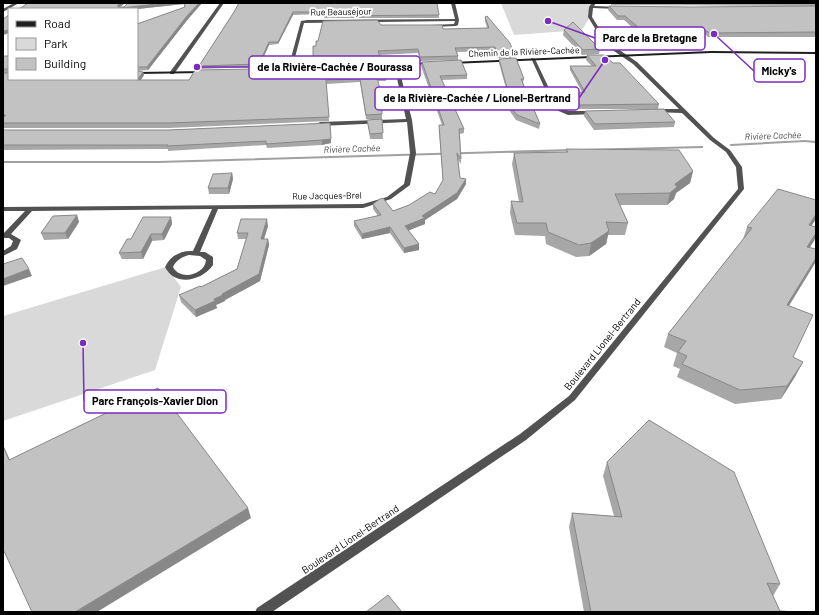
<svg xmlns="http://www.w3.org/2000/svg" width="819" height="615" font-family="Barlow,sans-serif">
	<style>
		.green { fill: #d9d9d9 }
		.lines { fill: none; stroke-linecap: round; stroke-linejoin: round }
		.stream { fill: #a0a0a0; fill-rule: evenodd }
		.street { fill: #525252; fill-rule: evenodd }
		.secondary { fill: #1f1f1f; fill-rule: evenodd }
		.wall { fill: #a7a7a7 }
		.shaded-wall { fill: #888 }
		.building { fill: #c2c2c2; stroke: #888 }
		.labels { text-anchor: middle; stroke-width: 4; stroke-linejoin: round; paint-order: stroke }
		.far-street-label { font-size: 9px; fill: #000; stroke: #fff }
		.far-water-label { font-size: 9px; font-style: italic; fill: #414141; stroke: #fff }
		.street-label { font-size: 10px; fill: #000; stroke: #fff }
		.leader { fill: none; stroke: #7b2cbf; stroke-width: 1.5 }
		.callout-dot { fill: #7b2cbf; stroke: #fff; stroke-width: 1.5 }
		.callout { fill: #fff; stroke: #7b2cbf; stroke-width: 1.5 }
		.callout-label { font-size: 11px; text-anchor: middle; font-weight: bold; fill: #000 }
	</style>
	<rect width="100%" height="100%" fill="#fff"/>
	<g class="green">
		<path d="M501,3H594L590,17L582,30L514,35Z"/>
		<path d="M166,267L181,287L155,370L3,421V316Z"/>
	</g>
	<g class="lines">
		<g class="stream">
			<path d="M804,140L816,141V143L804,142L731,146L729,145L731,144Z"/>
			<path d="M702,146H703V148L582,151L580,150L582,149Z"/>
			<path d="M572,149H573V151L158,163H3V161H158Z"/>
		</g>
		<g class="street">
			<path d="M14,3H19L3,12V9Z"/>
			<path d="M220,3H224L174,74H170V72Z"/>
			<path d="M451,3H455L459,20L458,25L456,26L431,27L429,26L431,25L454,24L455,21L304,23L292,69L290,70L288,69L301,21L307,20L455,19Z"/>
			<path d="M592,3H596L594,6L619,7L618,9L593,8L592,17L599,28L618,49L637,62L714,138L730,150L742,167L744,189L575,400L526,440L272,612H255L257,608L520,434L569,396L738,189L736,167L726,152L710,140L682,113L653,112V110L655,109H679L633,64L614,51L596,30L588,17L589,7Z"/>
			<path d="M808,3H812L816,5V8Z"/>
			<path d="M531,58L535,59L558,107L569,111H595L598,113L597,114L568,115L554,109Z"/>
			<path d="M396,64L398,65L412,120L416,153L410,185L391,199L363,208L218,209L200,252H205L213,257V265C202,281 175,287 165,267C170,256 181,250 193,251L212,209L32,211L11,234L21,240L17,249L3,256V251L11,246L13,241L9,238H3V234L25,211H3V207L363,204L387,197L404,184L410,153L407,122L320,126L317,124L320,122L406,119L394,65ZM189,255L200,256L206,260C205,275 180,281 173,267C176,260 182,257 189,255Z"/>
		</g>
		<g class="secondary">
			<path d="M711,51L816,52V54L711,53L451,64L449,63L451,62Z"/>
			<path d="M431,62L433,63V64L373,67L371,66L373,65Z"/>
			<path d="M324,67H326V69L247,72L245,71L247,70Z"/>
			<path d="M206,71V73H204L137,74V72Z"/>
		</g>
	</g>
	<g class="wall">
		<path d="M28,3H125L120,7L202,3L188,19L148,70L137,71V24L185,8L184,4L137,9Z"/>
		<path d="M239,3L439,15V18H324V14L293,15L278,44L269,45L259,67L199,69V66L234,12Z"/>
		<path d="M611,3H816V6L611,5Z"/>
		<path d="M609,6L691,7L816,6V37H708L706,35L644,38L624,20H617L608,10Z"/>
		<path d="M485,17L514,54L513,58H497L495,51L457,52L458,56V60L420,61L418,53L380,55L381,59V63L314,66L313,61L316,46L318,41L381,25L443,29L487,28L485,21Z"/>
		<path d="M564,30L600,49L599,54L582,55L563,35Z"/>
		<path d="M587,55L613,63L659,104L658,109H579L571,97L572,93L582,92L570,70V66H592L586,60Z"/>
		<path d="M3,56H9V79L143,72L144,75L141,80H189L257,72L256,75L386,77V81H377L384,106V110H382V119H366L360,82L326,84L329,121L170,128H3V73H9H3Z"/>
		<path d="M499,59L524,79L523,83L540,124L539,129L516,120L507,107V103H510L499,63Z"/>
		<path d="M422,62L467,75V79L442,80L464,129V133L460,134L461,164L458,160L460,178L466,179V184L457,199L425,220V224L408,230L419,244V250L404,253L390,233L362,239L354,226V221L378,216L373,209V204L393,211L409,205L435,194L443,181L439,130V125H442L421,66Z"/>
		<path d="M585,111L675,122L674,127L594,130L584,116Z"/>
		<path d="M382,119L383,139H370L368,125L367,120Z"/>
		<path d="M330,123L331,143L322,145L267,148L266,145L168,151V149L3,150V130H169Z"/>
		<path d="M566,149L693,171L690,183L676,193L674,199L667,205H620L628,223L625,235H608L606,244L589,256L576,257L546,244L545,236L515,235L510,213L511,201L519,202L512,164L514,153L566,152Z"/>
		<path d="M232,173L233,179L229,194H209L208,188Z"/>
		<path d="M816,200V219L811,226L816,227V236L810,247L815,263L789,306L793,357L796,375L781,399L735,404L677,377L680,369L673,366L677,353L664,347L668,334L743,239L747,227Z"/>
		<path d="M77,215L79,222L68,239L44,240L41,233Z"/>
		<path d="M171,217L172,224L164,240L152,241L143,259H122L119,253L131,239Z"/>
		<path d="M268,226L264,239H268L269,245L260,281L225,300V301L216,305L217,308L196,317L181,302L179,295L201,287L237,269L246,239H238L237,233Z"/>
		<path d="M607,462L780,584L773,596L780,611L797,612H584L569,527L572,513L614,516L603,476Z"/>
	</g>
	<g class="shaded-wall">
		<path d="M120,3H125L119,8L165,3H184V4L137,9H113Z"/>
		<path d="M199,3H202L188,19L148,70L147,67L187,16Z"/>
		<path d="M293,12V15L278,44V42Z"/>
		<path d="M9,30V33L3,35V31Z"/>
		<path d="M269,42V45L259,67V64Z"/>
		<path d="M256,69L257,72L254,79L253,75Z"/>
		<path d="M143,72L144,75L138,84L137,80Z"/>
		<path d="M331,139V143L322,145V140Z"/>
		<path d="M693,171L690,183L676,193L674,199L667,205L670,193L675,184Z"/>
		<path d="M232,173L233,179L229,194L228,188Z"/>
		<path d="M466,179V184L457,199L425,220V224L405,232V226L422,216Z"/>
		<path d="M816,214V219L804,237L809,225Z"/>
		<path d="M77,215L79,222L68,239L65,233Z"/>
		<path d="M171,217L172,224L164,240L162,234Z"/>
		<path d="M267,219L268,226L262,245L261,239Z"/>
		<path d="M390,227V233L362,239V234Z"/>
		<path d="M609,231L606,244L589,256L591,243Z"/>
		<path d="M816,233V236L814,241L802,259L807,247Z"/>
		<path d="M151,234L152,241L143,259L141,252Z"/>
		<path d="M268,239L269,245L260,281L225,300V301L216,305L217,308L196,317L195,310L222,294Z"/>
		<path d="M419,244V250L404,253V248Z"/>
		<path d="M816,258V260L815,263L781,318L787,305Z"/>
		<path d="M29,269L32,276L3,286V279Z"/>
		<path d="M803,362L796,375L781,399L787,386Z"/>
		<path d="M3,444L4,447L15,471L9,460L3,446Z"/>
		<path d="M248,508L251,518L97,612H75Z"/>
	</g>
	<g class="building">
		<path d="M28,3H120L118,5V7H124L128,3H165L113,9H19Z"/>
		<path d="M184,3H199L187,16L147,67H137V24L185,7Z"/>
		<path d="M239,3H437L439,15L324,16L325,12H293L278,42H269L259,64L199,66L234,12Z"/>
		<path d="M609,6L691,7L816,6V32L709,33L707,31L645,33L625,16H618Z"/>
		<path d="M9,15V30L3,31V19Z"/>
		<path d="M487,16L510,43L514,54H497L495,47L455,48L458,56L420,57L418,49L378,51L381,59L313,61V46H316V41H318L323,21L377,20L381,25H442L443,29L489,28L485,17Z"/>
		<path d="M573,22L600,49L583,50L564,30Z"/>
		<path d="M587,55H604L613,63H620L659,104L580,105L572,93L585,92L570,66H596Z"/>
		<path d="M3,56H9V79H137V71L143,72L137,80H189L195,70L256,69L253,75L314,72L313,67L382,64L386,77H377L384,106H382V114L366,115L360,79L326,80L329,117L169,123H3V118L6,115H3V73H9V69H3Z"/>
		<path d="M516,58L524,79H521L540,124L517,115L507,103L511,102L499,59Z"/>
		<path d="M461,60L467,75L440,76L464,129H459L461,159L457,153L460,178L466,179L457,193L422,216L425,218L405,226L419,244L404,248L390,227L362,234L354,221L381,215L373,204L380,199L383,198L393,211L409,205L430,192L435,194L443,180L439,125H444L422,62Z"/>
		<path d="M664,109L675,122L595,124L585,111Z"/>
		<path d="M382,119L383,133L370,134L367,120Z"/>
		<path d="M330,123L331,139L322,140L266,144V141L167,146L168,145H3V130H169Z"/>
		<path d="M566,149L679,150L693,171L675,184L677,187L670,193L615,194L628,223L606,222L609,231L591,243L579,245L548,232L546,223H517L511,201L523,202L514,153L568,152Z"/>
		<path d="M232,173L228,188H208L213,174Z"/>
		<path d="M778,189L816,200V214L809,225L816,227V233L807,247L816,249V258L787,305L813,315L793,357L803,362L787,386L740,390L682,364L687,356L678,352L686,341L668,334L752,228L747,227Z"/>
		<path d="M77,215L65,233H41L53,216Z"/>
		<path d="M143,217H171L162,234H151L141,252L119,253L127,239H131Z"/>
		<path d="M241,219H267L261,239H268L259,274L222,294L223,295L214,299L215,301L195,310L179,295L200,286L201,287L237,269L248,233H237Z"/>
		<path d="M22,258L29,269L3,279V264Z"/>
		<path d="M158,388L248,508L75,612H32L3,549V446L9,460Z"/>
		<path d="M649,420L734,472L780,584L767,583L780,611L797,612H591L572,513L622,517L607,462Z"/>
		<path d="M388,595L402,612H366Z"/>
	</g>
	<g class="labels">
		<g class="far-street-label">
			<text transform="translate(341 12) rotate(-1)" y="3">Rue Beauséjour</text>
			<text transform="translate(524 52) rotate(-2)" y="3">Chemin de la Rivière-Cachée</text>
			<text transform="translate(327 196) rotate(-1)" y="3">Rue Jacques-Brel</text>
		</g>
		<g class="far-water-label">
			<text transform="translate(773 136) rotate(-2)" y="3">Rivière Cachée</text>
			<text transform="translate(352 149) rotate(-2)" y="3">Rivière Cachée</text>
		</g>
		<g class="street-label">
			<text transform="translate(602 344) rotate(-51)" y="4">Boulevard Lionel-Bertrand</text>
			<text transform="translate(350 539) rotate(-34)" y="4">Boulevard Lionel-Bertrand</text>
		</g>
	</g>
	<path class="leader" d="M548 21L595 38M197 67L249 67M714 34L754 71M605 60L579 98M83 343L84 401"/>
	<g class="callout-dot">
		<circle cx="548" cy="21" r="4"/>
		<circle cx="197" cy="67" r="4"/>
		<circle cx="714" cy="34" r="4"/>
		<circle cx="605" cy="60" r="4"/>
		<circle cx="83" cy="343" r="4"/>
	</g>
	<g class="callout">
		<rect x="595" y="27" width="110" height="23" rx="4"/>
		<rect x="249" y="56" width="171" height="23" rx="4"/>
		<rect x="754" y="59" width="51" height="23" rx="4"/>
		<rect x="375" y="87" width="204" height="23" rx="4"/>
		<rect x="84" y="390" width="142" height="23" rx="4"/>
	</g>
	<g class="callout-label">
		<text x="650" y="42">Parc de la Bretagne</text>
		<text x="335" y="71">de la Rivière-Cachée / Bourassa</text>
		<text x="779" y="75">Micky's</text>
		<text x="477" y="102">de la Rivière-Cachée / Lionel-Bertrand</text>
		<text x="155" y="405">Parc François-Xavier Dion</text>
	</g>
	<rect width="819" height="615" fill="none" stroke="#000000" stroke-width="8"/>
	<rect x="8" y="8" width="130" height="72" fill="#ffffff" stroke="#999999"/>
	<rect x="16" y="21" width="20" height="6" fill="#1f1f1f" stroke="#999999"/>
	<text x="44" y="28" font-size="12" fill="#000000">Road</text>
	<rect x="16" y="38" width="20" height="12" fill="#d9d9d9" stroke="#999999"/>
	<text x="44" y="48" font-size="12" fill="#000000">Park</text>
	<rect x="16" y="58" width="20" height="12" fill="#c2c2c2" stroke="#999999"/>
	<text x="44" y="68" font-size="12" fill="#000000">Building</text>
</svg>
